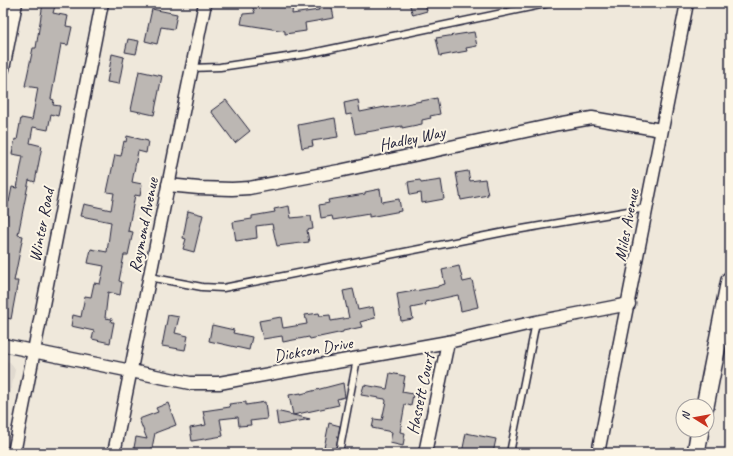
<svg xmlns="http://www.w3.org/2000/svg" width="733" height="456" font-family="Caveat,sans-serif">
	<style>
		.built { fill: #e0d9cf }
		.building { fill: #bcb7b3; stroke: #22223b }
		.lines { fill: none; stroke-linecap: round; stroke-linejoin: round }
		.lane-casing { stroke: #22223b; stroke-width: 9 }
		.street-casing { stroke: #22223b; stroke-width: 15 }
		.secondary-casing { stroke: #22223b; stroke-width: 20 }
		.lane { stroke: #fcf5e5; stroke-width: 6 }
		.street { stroke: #fcf5e5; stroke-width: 12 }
		.secondary { stroke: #fcf5e5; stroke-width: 17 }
		.labels { text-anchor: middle; stroke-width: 4; stroke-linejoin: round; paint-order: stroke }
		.street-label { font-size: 17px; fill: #22223b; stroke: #fcf5e5 }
	</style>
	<rect width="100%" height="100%" fill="#efe8db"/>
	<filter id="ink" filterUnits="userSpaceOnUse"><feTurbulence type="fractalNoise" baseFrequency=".025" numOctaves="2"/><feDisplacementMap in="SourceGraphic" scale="8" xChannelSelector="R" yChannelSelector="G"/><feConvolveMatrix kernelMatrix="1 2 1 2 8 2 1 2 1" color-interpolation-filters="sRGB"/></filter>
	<g filter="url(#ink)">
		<path class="built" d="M3,361L10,362L15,370L3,430Z"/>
		<g class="building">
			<path d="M43,3L55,6L53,13L68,16L66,26L72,27L68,45L61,44L51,99L54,100L53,105L60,106L58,116L51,114L48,130L33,127L30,143L42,146L35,182L29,180L18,235L23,236L14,281H18L11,319L3,317V257L5,247L3,246V234L7,214L3,213L6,201L9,202L12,187L17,188L23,156L12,154L15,139L17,140L21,118L32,120L38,88L25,86L33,48H36Z"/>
			<path d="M251,3H293L292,14L319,10L317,3H331L334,18L305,23L306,31L285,34V31L241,24L243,14L255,13Z"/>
			<path d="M409,3H425L427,11L413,15Z"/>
			<path d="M152,9L177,14L174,29L161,27L157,44L145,41Z"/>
			<path d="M474,32L477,46L466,48L467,51L440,56L436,38Z"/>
			<path d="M128,39L139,41L136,54L125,52Z"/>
			<path d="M112,54L124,57L119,84L107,82Z"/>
			<path d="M139,71L162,76L154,115L131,110Z"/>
			<path d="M437,98L440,114L430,116L431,118L422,120V124L402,128V126L355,134L351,114L346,115L344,103L358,100L360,112L385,107V108Z"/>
			<path d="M226,100L250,131L235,143L211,111Z"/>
			<path d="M335,118L338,137L312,141L313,146L302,148L298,125Z"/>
			<path d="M127,136L148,141L146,153L138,151L132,182L142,184L140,196L135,195L128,231L133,232L128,255H124L119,281L122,282L120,295L108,292L105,318L112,319L111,322H114L110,343L92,339L94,331L71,326L73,315L81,317L85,296L91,297L94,283L100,284L104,266L88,263L91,249L107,252L111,222L81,216L84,204L111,210L114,193L107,192L115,155L121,156L124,141L126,142Z"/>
			<path d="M468,171L470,181L485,179L488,195L461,200L456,173Z"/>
			<path d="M420,180L421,183L441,180L444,199L422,203L421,193L410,195L408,182Z"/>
			<path d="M380,189L382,202L399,199L401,211L369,217V214L333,220L332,216L321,218L319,205L329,203L328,200L365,194V192Z"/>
			<path d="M289,206L291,218L311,216L313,229L307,230L309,242L277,246L272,224L256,226L257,238L236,241L233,222L252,219V216L275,212L274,209Z"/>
			<path d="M188,211L203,215L194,252L183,249L186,239L183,238Z"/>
			<path d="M459,266L463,282L472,280L478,307L461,311L458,295L425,302L426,305L411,308L413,319L401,321L397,294L438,287V286L445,284L442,270Z"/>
			<path d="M353,289L358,310L373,307L375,318L360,322L362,327L343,331V332L310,339L309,337L283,342L282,336L263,339L259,321L281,317L283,328L307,324L305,315L319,313L320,316L330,315L331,321L349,318L343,291Z"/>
			<path d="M168,315L179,317L175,333L188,336L185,350L162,346Z"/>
			<path d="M212,325L234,330L233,333L252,337L249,350L209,341Z"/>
			<path d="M390,373L405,376L402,392L413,394L411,406L405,404L400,432L405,433L403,446L390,443L392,432L372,428L374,419L382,420L386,401L385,399L361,395L364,385L387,389Z"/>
			<path d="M343,383L345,397L337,399L339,405L293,415L289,395L301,393V394Z"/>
			<path d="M246,402V405L265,402L267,419L250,421L251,425L239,426L238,417L220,419L223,436L192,441L190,428L206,425L203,411L230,407L229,404Z"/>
			<path d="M168,403L176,425L155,433L151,453H133L136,437L147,439L139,419L158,412L156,408Z"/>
			<path d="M276,411L310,419L278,425Z"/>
			<path d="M329,423L340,426L335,453H323Z"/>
			<path d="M466,433L496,439L493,453H462Z"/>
		</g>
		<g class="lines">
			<g class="lane-casing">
				<g id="lane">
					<path d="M676,3L687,5"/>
					<path d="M191,68L220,67L307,54L550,3"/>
					<path d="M149,277L202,287L223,288L510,231L646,208"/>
					<path d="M339,453L357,359"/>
					<path d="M510,453L536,322"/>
				</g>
			</g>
			<g class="street-casing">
				<g id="street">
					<path d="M3,69L16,3"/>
					<path d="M168,185L199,188L232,189L249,188L339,171L558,124L592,118L661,130"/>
					<path d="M3,345L190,383H219L448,342L536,322L629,304"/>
					<path d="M14,453L102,3"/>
					<path d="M114,453L205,3"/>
					<path d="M425,453L448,342"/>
					<path d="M598,453L687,3"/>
				</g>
			</g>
			<g class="secondary-casing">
				<g id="secondary">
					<path d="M705,406L730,280"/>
					<path d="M696,453L700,430"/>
				</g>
			</g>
			<use href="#lane" class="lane"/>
			<use href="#street" class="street"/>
			<use href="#secondary" class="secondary"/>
		</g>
	</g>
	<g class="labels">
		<g class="street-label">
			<text transform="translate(412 138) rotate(-12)" y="6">Hadley Way</text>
			<text transform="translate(41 225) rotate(-79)" y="6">Winter Road</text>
			<text transform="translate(143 225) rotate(-79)" y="6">Raymond Avenue</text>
			<text transform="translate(626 225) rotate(-79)" y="6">Miles Avenue</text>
			<text transform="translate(313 349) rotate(-10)" y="6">Dickson Drive</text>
			<text transform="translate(420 394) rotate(-78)" y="6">Hassett Court</text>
		</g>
	</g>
	<rect width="733" height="456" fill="none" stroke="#fcf5e5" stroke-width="16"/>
	<rect x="8" y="8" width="717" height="440" fill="none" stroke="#22223b" stroke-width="1.5" filter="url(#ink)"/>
	<g transform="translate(695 418) rotate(281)"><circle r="19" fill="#fcf5e5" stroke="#a5a1a1"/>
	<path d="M0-3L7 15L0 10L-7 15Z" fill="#c8321e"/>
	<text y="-6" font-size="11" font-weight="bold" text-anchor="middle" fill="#22223b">N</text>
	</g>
</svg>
